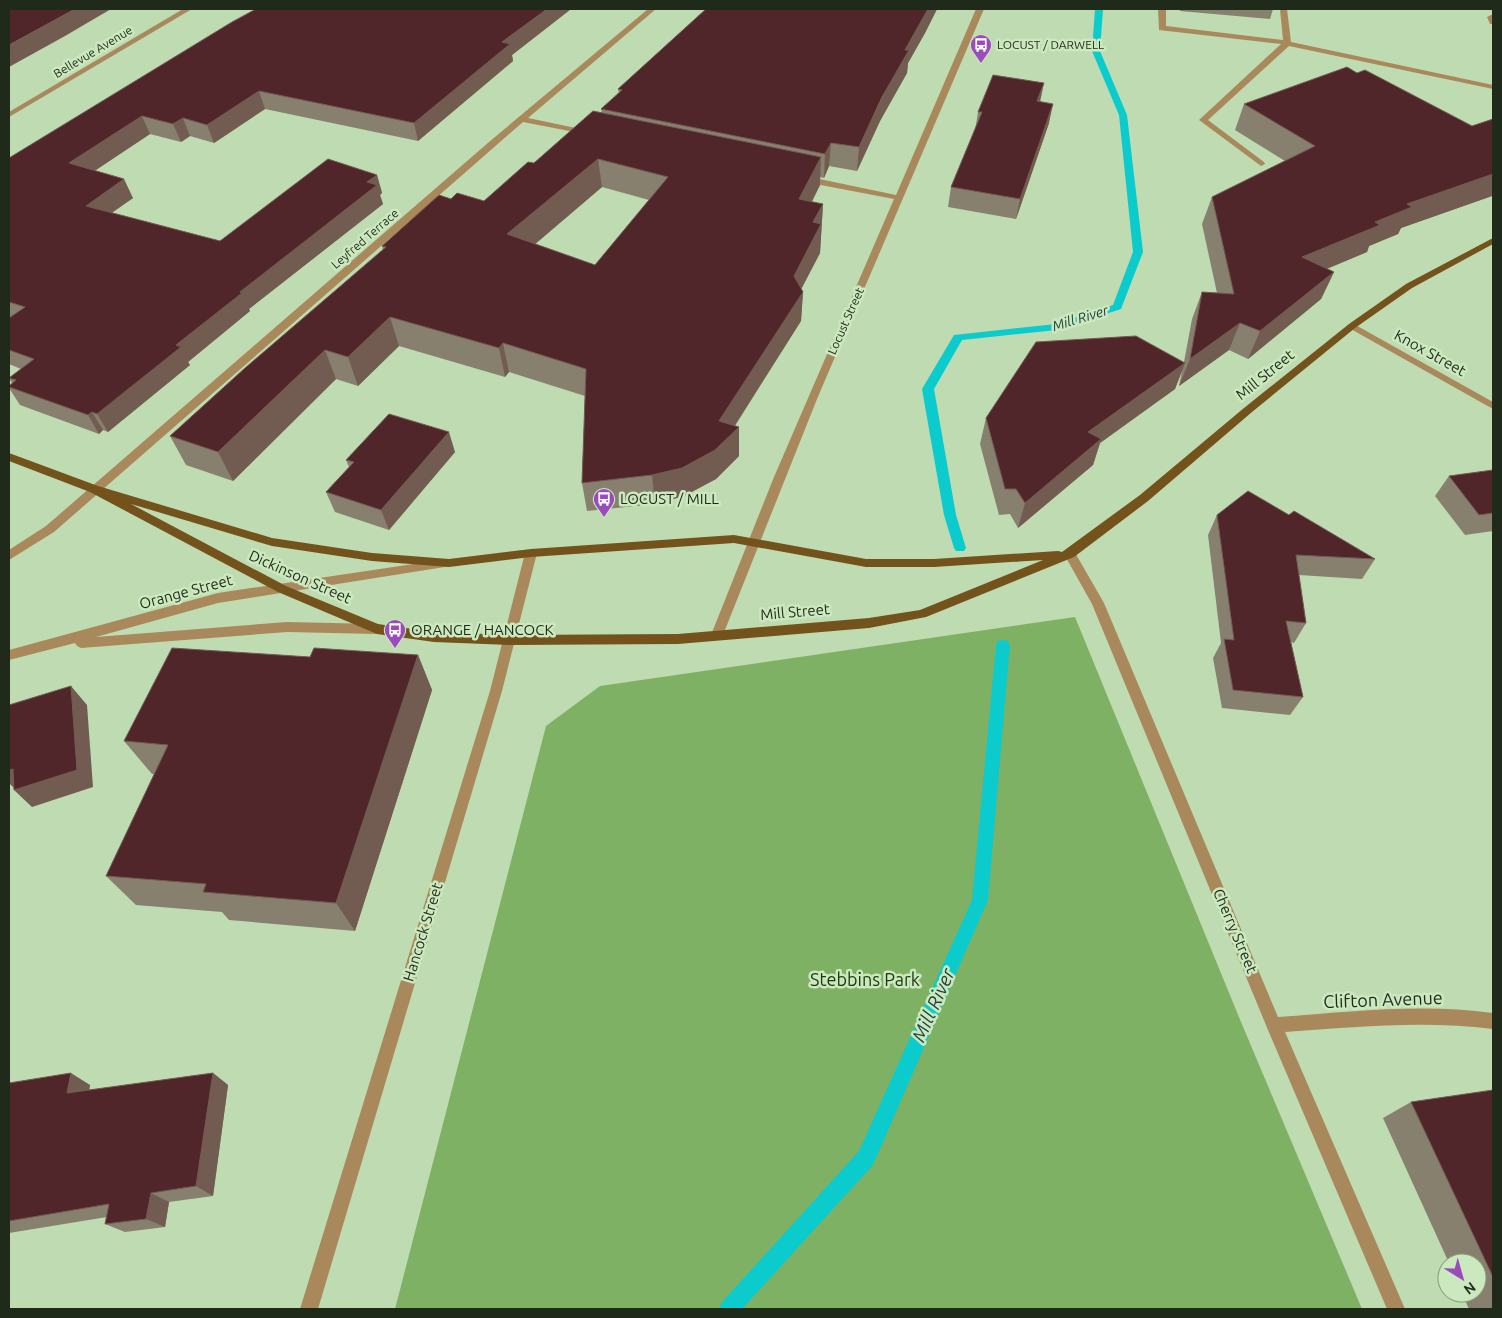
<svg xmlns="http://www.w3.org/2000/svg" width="1502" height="1318" font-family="Ubuntu,sans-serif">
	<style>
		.green { fill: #7fb165 }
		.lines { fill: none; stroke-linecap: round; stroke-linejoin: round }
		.stream { fill: #0bcbcd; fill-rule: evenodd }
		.minor { fill: #a9895c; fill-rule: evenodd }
		.major { fill: #73521c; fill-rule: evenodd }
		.wall { fill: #88806e; fill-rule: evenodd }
		.shaded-wall { fill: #725c52 }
		.building { fill: #51262a; stroke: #725c52; fill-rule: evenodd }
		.labels { text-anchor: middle; stroke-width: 5; stroke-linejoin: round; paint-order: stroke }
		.far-poi-label { font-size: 12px; fill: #1f2a1a; stroke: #cce8be; text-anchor: start }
		.far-street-label { font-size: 12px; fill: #1f2a1a; stroke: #cce8be }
		.far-water-label { font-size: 14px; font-style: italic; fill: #214242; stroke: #cce8be }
		.street-label { font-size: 15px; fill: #1f2a1a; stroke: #cce8be }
		.poi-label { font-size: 15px; fill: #1f2a1a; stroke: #cce8be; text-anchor: start }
		.near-park-label { font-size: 18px; fill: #1c370b; stroke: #cce8be }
		.near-street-label { font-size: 18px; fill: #1f2a1a; stroke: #cce8be }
		.near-water-label { font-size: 19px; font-style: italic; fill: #214242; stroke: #cce8be }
	</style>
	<rect width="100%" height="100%" fill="#bfdbb1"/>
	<path class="green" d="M1075,617L1241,1022L1362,1309H395L546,726L600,686Z"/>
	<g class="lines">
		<g class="stream">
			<path d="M1095,9H1103L1100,51L1127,115L1143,252L1121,309L1057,330L962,340L934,389L956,515L966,548L964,551H956L954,548L944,515L922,389L954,335L1056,324L1113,305L1133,252L1119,115L1092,51Z"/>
			<path d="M1003,640L1008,641L1010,645L988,900L873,1165L742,1309H719L722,1302L859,1151L972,900L996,645L998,641Z"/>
		</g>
		<g class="minor">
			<path d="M183,9H192L9,117V112Z"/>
			<path d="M648,9H656L528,118L590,131V135L523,122L54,532L9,560V550L46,526L489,142Z"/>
			<path d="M976,9H984L817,399L723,635L721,638H713L711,635L774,477L894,199L805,182L801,179L805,176L896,195Z"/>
			<path d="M1158,9H1166V26L1283,40L1280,9H1287L1291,42L1493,85V89L1289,46L1208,120L1264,162L1265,164L1261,166L1199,120L1281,44L1159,30Z"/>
			<path d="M1491,15H1493V24H1490L1487,17Z"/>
			<path d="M1352,323L1493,402V409L1349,328L1347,326Z"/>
			<path d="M531,549L537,553L502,691L318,1309H300L490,691L525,553Z"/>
			<path d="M1070,550L1074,551L1104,603L1278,1017C1350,1012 1422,1003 1493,1013V1029C1423,1020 1355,1027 1285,1032L1405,1309H1387L1268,1030L1092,604L1064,554Z"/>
			<path d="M447,559L451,560L453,563L451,566L218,603L96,637L287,622L377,624L381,626L383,629L381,632L377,634L287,632L81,648L77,646L75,643L9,660V650L218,593Z"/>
		</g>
		<path class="major" d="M1493,238V244L1412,288L1355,328L1252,412L1148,501L1074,557L926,617L869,628L678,644L510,645L434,642L377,634L278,592L90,492L9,461V453L98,486L272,538L372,553L449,559L531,549L734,535L866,559H934L1058,551L1062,552L1140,495L1244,408L1349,324L1406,284ZM131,504L272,546L372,561L449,567L531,557L734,543L866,567H934L1043,560L920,610L869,618L678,634L510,635L434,632L378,624L286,586Z"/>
	</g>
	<g class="wall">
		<path d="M256,9H571L512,55L513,61L418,141L265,109L214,143L190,136L181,142L150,134L94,171L133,198L112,213L220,241L377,175L382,193L380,195L383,204L249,309L250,311L188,362L190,365L108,432L103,430L99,434L20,405L9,388V387L12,383L9,378L21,369L9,364V318L10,317H9V158Z"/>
		<path d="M705,9H937L925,33L908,63L907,73L880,121L857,171L829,166L824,178L820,177V185L812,202L823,204L820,253L801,289L803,292L801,321L735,426L739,456L716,479L684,496L655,504L587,511L582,483L585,396L509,372L505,377L399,346L358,386L336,379L233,481L186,465L170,436L383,250L382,246L451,199L484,201L602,113L601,109L619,93L618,89L705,10ZM602,187L649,200L595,265L535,244Z"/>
		<path d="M1180,9H1273L1270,19L1180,11Z"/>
		<path d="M1040,102L1049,123L1016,219L948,207L951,187L975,131L978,112Z"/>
		<path d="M1244,104L1492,196L1401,228L1398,234L1369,246L1367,252L1327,269L1334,272L1321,299L1248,359L1229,350L1179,386L1182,371L1175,389L1100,443L1093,465L1018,528L1010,514L999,515L980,444L986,418L1184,362L1192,319L1202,292L1217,293L1202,224L1212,197L1285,161L1235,130Z"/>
		<path d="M455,452L389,530L335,512L326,492L349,467L346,460Z"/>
		<path d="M1493,470V531L1465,535L1435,496L1449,476Z"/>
		<path d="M1217,515H1289L1375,559L1362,579L1299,575L1306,623L1294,643L1291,642L1303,697L1290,715L1222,708L1213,658L1221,643L1208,535Z"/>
		<path d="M418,655L432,690L355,931L229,920L222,912L136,905L106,876L154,774H152L124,741L310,657Z"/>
		<path d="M213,1073L228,1085L213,1196L169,1202L165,1227L125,1232L105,1224L107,1217L9,1233V1083L90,1085L89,1090Z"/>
		<path d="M1493,1090V1309H1469L1462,1293H1477V1263H1449L1383,1118L1411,1102Z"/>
	</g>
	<g class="shaded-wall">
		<path d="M75,9H111L65,36L9,67V45Z"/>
		<path d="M547,9H571L512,55L513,61L418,141L414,123L502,42Z"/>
		<path d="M928,9H937L925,33L908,63L907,73L880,121L857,171L859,147L905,50Z"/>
		<path d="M1044,83L1040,102L1037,101Z"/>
		<path d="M259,91L265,109L214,143L207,125Z"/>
		<path d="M1053,104L1049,123L1016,219L1020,199Z"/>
		<path d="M142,116L150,134L78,182L69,163Z"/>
		<path d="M183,118L190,136L181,142L173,124Z"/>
		<path d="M831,143L829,166L824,178L825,154Z"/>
		<path d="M821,157L820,185L798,228L799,199Z"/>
		<path d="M598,159L602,187L513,263L507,234Z"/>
		<path d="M1493,170V194L1492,196L1401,228L1398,234L1369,246L1367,252L1290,284L1302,257L1375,222L1407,204Z"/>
		<path d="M377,175L382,193L380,195L383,204L249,309L250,311L188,362L190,365L108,432L97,414L176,345L240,292L367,182Z"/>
		<path d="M124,179L133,198L95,224L86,206Z"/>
		<path d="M823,204L820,253L793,305L794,276L813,222Z"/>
		<path d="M1334,272L1321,299L1248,359L1260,331Z"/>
		<path d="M803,292L801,321L726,439L739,427V456L716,479L684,496L655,504L652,475L719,421Z"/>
		<path d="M390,317L399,346L358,386L348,357Z"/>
		<path d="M1240,323L1229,350L1179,386L1190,359Z"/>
		<path d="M503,343L509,372L505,377L499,348Z"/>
		<path d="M325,350L336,379L233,481L218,452Z"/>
		<path d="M1185,363L1175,389L1100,443L1093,465L1018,528L1025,503L1088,432Z"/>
		<path d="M92,412L103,430L99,434L88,415Z"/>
		<path d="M449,432L455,452L389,530L381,510Z"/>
		<path d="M418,655L432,690L355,931L336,903Z"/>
		<path d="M71,686L87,705L93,787L32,807L14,790H16L9,783V770Z"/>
		<path d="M71,1073L90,1085L87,1104L67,1093Z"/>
		<path d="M213,1073L228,1085L213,1196L196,1186Z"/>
		<path d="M151,1193L169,1202L165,1227L146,1219Z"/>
	</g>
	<g class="building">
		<path d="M9,9H75L9,45Z"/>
		<path d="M256,9H547L502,42L510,44L414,123L259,91L207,125L183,118L173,124L142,116L69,163L124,179L86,206L220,241L328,159L377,175L367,182L377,185L240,292L242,293L176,345L181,347L97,414L92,412L88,415L9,387V386L16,380L9,378L34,359L9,350V318L25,307L9,302V158L232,22Z"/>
		<path d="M706,9H928L905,50H909L882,97L859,147L831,143L825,154L601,109L622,90L618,89Z"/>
		<path d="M1347,67L1357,73L1365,70L1472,126L1493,119V174L1407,204L1412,207L1375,222L1380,225L1302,257L1334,272L1260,331L1240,323L1190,359L1202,292L1234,294L1212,197L1315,146L1244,104Z"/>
		<path d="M993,75L1044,83L1037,101L1053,104L1020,199L951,187L982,112H978Z"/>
		<path d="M593,111L821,157L799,199L823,204L813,222L821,224L794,276L803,292L719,421L739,427L715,450L682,468L652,475L582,483L586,369L503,343L499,348L390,317L348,357L325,350L218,452L170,436L245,368L386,247L382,246L439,195L451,199L457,193L484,201L528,162L534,163ZM598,159L668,177L595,265L507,234Z"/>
		<path d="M1136,336L1185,363L1088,432L1101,439L1025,503L1016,489H1005L986,418L1036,342Z"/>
		<path d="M389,414L449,432L381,510L326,492L354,462L346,460Z"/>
		<path d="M1493,470V513L1479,515L1449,476Z"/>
		<path d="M1248,491L1289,515L1294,511L1375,559L1296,555L1306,623L1286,621L1303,697L1233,690L1224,639L1234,640L1217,515Z"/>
		<path d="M172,648L310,657L314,648L418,655L336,903L203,892L206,884L106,876L168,745L124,741Z"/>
		<path d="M71,686L77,770L14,790L13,769L9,770V705Z"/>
		<path d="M71,1073L67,1093L213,1073L196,1186L151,1193L146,1219L105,1224L109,1204L9,1221V1083Z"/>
		<path d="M1493,1090V1277L1411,1102Z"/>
	</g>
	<defs>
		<g id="bus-pin" transform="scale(1.125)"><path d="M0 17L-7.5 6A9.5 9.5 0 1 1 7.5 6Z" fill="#9c4bbb" stroke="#cce8be"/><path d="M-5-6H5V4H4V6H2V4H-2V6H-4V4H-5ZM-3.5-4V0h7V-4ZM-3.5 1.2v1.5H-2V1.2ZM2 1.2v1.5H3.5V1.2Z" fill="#fff"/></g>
	</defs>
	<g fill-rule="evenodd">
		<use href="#bus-pin" x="981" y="45"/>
		<use href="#bus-pin" x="604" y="499"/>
		<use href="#bus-pin" x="395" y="630"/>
	</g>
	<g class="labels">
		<g class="far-poi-label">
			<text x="997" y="49">LOCUST / DARWELL</text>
		</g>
		<g class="far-street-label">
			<text transform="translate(93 52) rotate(-31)" y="4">Bellevue Avenue</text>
			<text transform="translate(365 239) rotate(-41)" y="4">Leyfred Terrace</text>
			<text transform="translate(846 321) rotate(-66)" y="4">Locust Street</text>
		</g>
		<g class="far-water-label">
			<text transform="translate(1080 318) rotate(-17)" y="5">Mill River</text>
		</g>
		<g class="street-label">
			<text transform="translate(1430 353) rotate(29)" y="5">Knox Street</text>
			<text transform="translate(1265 375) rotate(-39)" y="5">Mill Street</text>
			<text transform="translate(300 577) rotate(24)" y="5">Dickinson Street</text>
			<text transform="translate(186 592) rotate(-15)" y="5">Orange Street</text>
			<text transform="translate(795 612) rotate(-5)" y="5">Mill Street</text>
			<text transform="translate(1235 931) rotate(67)" y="5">Cherry Street</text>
			<text transform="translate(423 932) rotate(-73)" y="5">Hancock Street</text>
		</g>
		<g class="poi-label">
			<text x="620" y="504">LOCUST / MILL</text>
			<text x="411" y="635">ORANGE / HANCOCK</text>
		</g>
		<g class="near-park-label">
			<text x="865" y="986">Stebbins Park</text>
		</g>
		<g class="near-street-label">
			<text transform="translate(1383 1000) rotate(-2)" y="6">Clifton Avenue</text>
		</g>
		<g class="near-water-label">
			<text transform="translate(933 1005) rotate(-66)" y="7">Mill River</text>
		</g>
	</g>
	<rect width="1502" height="1318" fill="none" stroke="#1f2a1a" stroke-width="20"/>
	<g transform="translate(1462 1278) rotate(143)"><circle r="24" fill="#cce8be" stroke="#879c7c"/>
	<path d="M0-4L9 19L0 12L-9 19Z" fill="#9c4bbb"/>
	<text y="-8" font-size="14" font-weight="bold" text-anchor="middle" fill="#1f2a1a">N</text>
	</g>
</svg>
